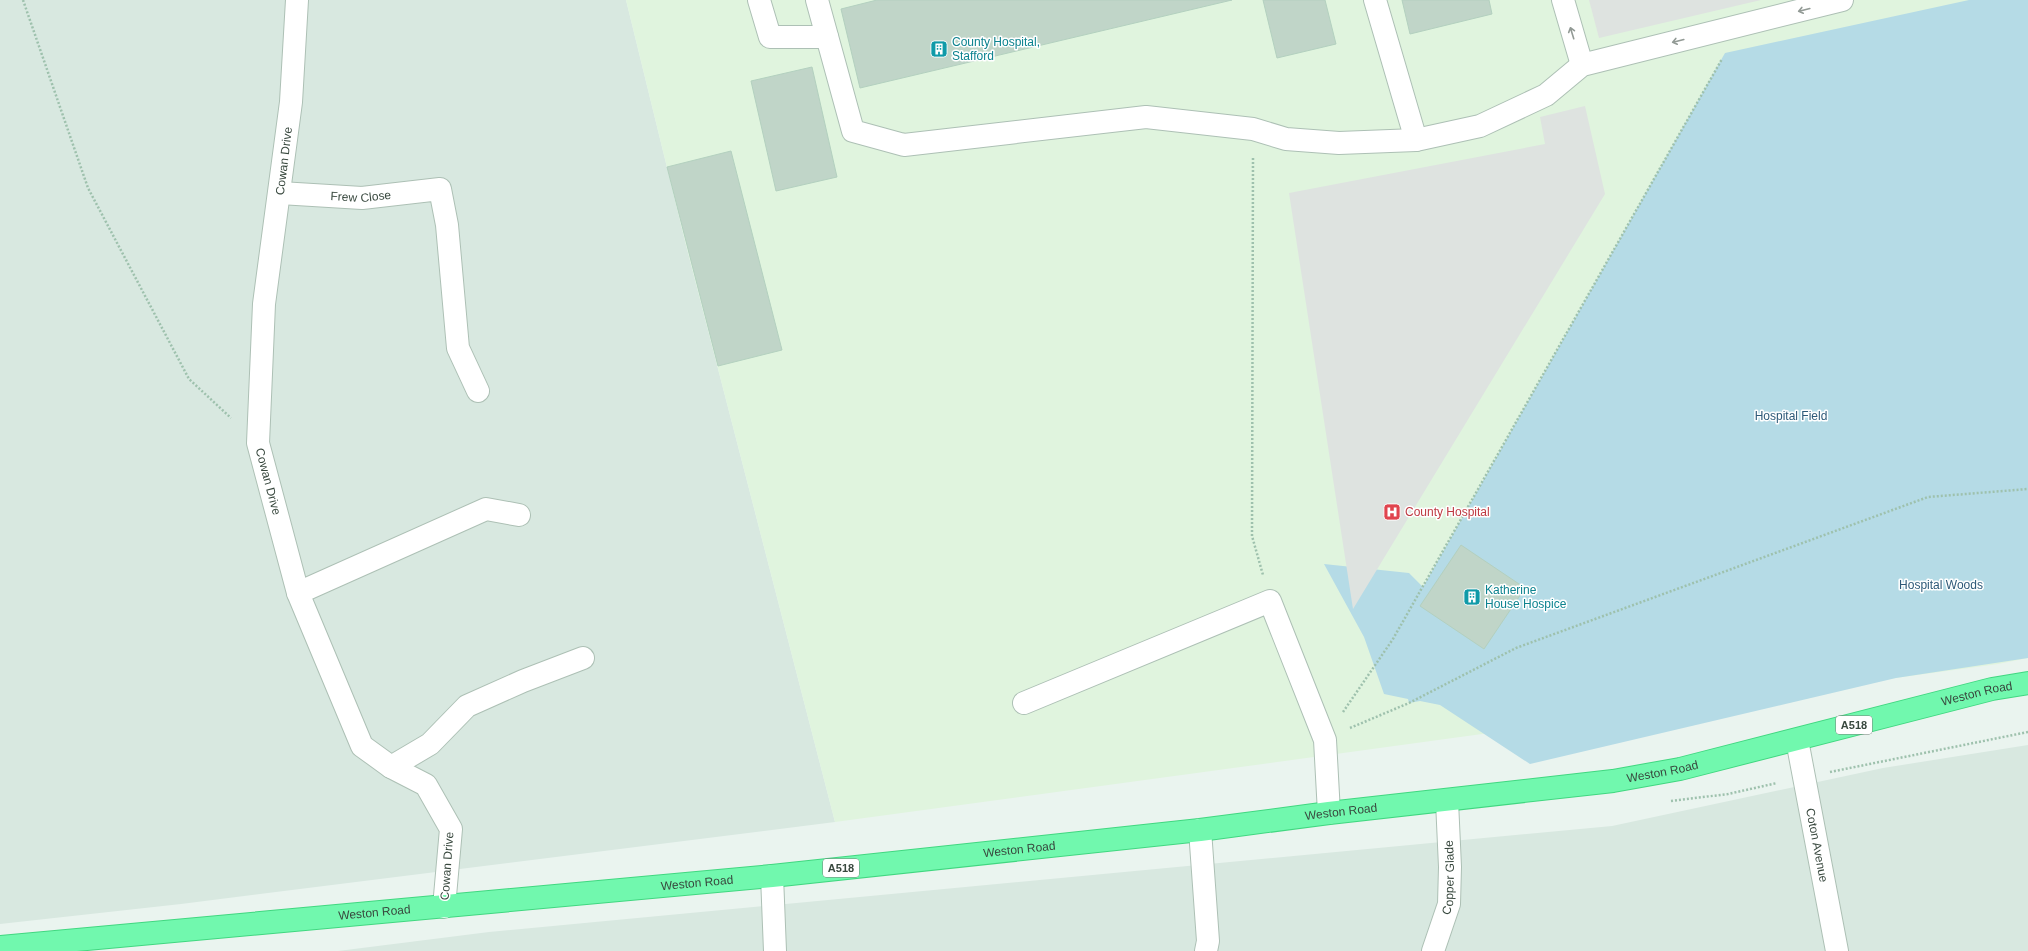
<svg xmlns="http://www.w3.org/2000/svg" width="2028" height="951" font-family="Helvetica,sans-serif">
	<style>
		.residential { fill: #d8e8e0 }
		.medical { fill: #e0f4de }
		.green { fill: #b5dbe6 }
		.parking { fill: #dee3e0 }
		.building { fill: #c0d5c8; stroke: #b3d0bf }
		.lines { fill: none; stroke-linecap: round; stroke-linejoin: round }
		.minor-casing { stroke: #adc0b5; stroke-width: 24 }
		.highway-casing { stroke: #41d780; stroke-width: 24 }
		.path { stroke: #9ec1ad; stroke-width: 2.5; stroke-dasharray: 2 2; stroke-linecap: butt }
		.minor { stroke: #fff; stroke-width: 22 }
		.highway { stroke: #71f8ae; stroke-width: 22 }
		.oneway { stroke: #929a95 }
		.labels { text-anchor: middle; stroke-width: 3; stroke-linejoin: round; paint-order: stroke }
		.shield { fill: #fff; stroke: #747f78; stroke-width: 1 }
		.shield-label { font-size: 11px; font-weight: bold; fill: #38483e }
		.culture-label { font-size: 12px; fill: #0d838f; stroke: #fff; text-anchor: start }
		.street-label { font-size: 12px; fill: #38483e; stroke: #fff }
		.park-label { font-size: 12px; fill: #2d5978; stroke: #fff }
		.health-label { font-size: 12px; fill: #be3a42; stroke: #fff; text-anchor: start }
	</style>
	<rect width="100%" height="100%" fill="#eaf4ef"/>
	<g class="residential">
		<path d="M0,0H626L685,241L835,822L181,904L0,924Z"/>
		<path d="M2028,745V951H338L489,932L1612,826L1883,768Z"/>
	</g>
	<path class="medical" d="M626,0H2028V658L1998,664L835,822L685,241Z"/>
	<path class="green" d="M1969,0H2028V658L1896,678L1530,764L1440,705L1420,701L1409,703L1408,699L1384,694L1364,637L1324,564L1409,573L1423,587L1725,53Z"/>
	<g class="parking">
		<path d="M1589,0H1761L1599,38Z"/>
		<path d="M1585,106L1605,194L1353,609L1289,193L1545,144L1540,117Z"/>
	</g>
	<g class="building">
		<path d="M877,0H1232L860,88L841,9Z"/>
		<path d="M1263,0H1325L1336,44L1277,58Z"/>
		<path d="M1402,0H1489L1492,14L1410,34Z"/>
		<path d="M812,67L837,177L776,191L751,81Z"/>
		<path d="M731,151L782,350L718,366L667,167Z"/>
		<path d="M1461,545L1525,588L1484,649L1420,606Z"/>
	</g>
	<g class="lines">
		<g class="minor-casing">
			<g id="minor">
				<path id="s1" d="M297,0L291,102L264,304L258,443L298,593L362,746L391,767L426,785L451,829L444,907"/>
				<path d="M759,0L770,37H827"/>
				<path d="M817,0L853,131L904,145L1146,117L1253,129L1286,139L1339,143L1416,140L1480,126L1546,95L1582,65L1842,0"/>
				<path d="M1375,0L1416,140"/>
				<path d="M1563,0L1582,65"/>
				<path id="s2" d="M280,193L362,198L440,189L447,225L458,348L478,391"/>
				<path d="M298,593L486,509L519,515"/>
				<path d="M1024,703L1270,601L1325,740L1329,813"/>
				<path id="s3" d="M1797,740L1837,951"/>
				<path d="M391,767L430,744L467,706L523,681L583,658"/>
				<path d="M1200,830L1208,941L1206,951"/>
				<path d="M772,876L775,951"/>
				<path id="s4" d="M1433,951L1449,904L1450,867L1447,801"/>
			</g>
		</g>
		<g class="highway-casing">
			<g id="highway">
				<path id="s5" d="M0,947L772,876L1200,830L1329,813L1613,781L1680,769L1992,689L2028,683"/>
			</g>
		</g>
		<g class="path">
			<path d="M23,0L88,188L189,379L231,418"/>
			<path d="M1253,158L1252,536L1263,575"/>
			<path d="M1343,712L1393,639L1722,59"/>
			<path d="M1350,728L1409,703L1516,648L1928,497L2028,489"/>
			<path d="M1830,772L2028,732"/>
			<path d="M1671,801L1728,794L1777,783"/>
		</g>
		<use href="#minor" class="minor"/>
		<use href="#highway" class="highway"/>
	</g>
	<defs><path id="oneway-shaft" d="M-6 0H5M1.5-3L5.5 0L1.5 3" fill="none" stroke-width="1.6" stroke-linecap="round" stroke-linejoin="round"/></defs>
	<g class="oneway">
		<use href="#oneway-shaft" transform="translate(1804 10) rotate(166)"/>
		<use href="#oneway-shaft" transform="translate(1572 33) rotate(-107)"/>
		<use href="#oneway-shaft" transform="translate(1678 41) rotate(166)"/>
	</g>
	<defs>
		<g id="building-square" transform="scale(0.9)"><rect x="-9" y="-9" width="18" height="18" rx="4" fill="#0f9aa8" stroke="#fff"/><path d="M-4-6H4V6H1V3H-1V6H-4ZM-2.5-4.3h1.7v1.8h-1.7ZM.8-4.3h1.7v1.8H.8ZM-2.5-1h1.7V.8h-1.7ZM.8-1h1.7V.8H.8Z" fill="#fff"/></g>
		<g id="hospital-square" transform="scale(0.9)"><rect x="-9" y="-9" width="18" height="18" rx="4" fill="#e0444e" stroke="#fff"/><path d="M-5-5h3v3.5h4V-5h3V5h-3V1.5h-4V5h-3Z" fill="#fff"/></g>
	</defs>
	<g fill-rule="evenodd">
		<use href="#building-square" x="939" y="49"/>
		<use href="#hospital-square" x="1392" y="512"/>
		<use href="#building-square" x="1472" y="597"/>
	</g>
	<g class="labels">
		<g class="shield">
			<rect x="1836" y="716" width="36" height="18" rx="3"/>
			<rect x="823" y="859" width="36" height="18" rx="3"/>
		</g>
		<g class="shield-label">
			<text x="1854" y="729">A518</text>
			<text x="841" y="872">A518</text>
		</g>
		<g class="culture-label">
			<text x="952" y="46">County Hospital,<tspan x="952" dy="14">Stafford</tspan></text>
			<text x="1485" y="594">Katherine<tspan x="1485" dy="14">House Hospice</tspan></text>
		</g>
		<g class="street-label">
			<text transform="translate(284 161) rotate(-83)" y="4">Cowan Drive</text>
			<text dy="4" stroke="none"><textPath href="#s2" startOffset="81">Frew Close</textPath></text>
			<text dy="4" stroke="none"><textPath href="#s1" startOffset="485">Cowan Drive</textPath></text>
			<text dy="4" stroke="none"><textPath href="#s5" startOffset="1996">Weston Road</textPath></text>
			<text dy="4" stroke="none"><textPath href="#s5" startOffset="1672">Weston Road</textPath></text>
			<text dy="4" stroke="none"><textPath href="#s5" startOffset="1348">Weston Road</textPath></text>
			<text dy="4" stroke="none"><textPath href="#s3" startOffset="107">Coton Avenue</textPath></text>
			<text dy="4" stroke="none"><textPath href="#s5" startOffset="1024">Weston Road</textPath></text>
			<text transform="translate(447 866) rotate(-86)" y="4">Cowan Drive</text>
			<text dy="4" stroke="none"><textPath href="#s4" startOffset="76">Copper Glade</textPath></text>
			<text dy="4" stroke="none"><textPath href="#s5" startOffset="700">Weston Road</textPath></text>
			<text dy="4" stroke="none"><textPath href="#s5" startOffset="376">Weston Road</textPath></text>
		</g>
		<g class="park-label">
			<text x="1791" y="420">Hospital Field</text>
			<text x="1941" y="589">Hospital Woods</text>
		</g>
		<g class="health-label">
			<text x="1405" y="516">County Hospital</text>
		</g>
	</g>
</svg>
